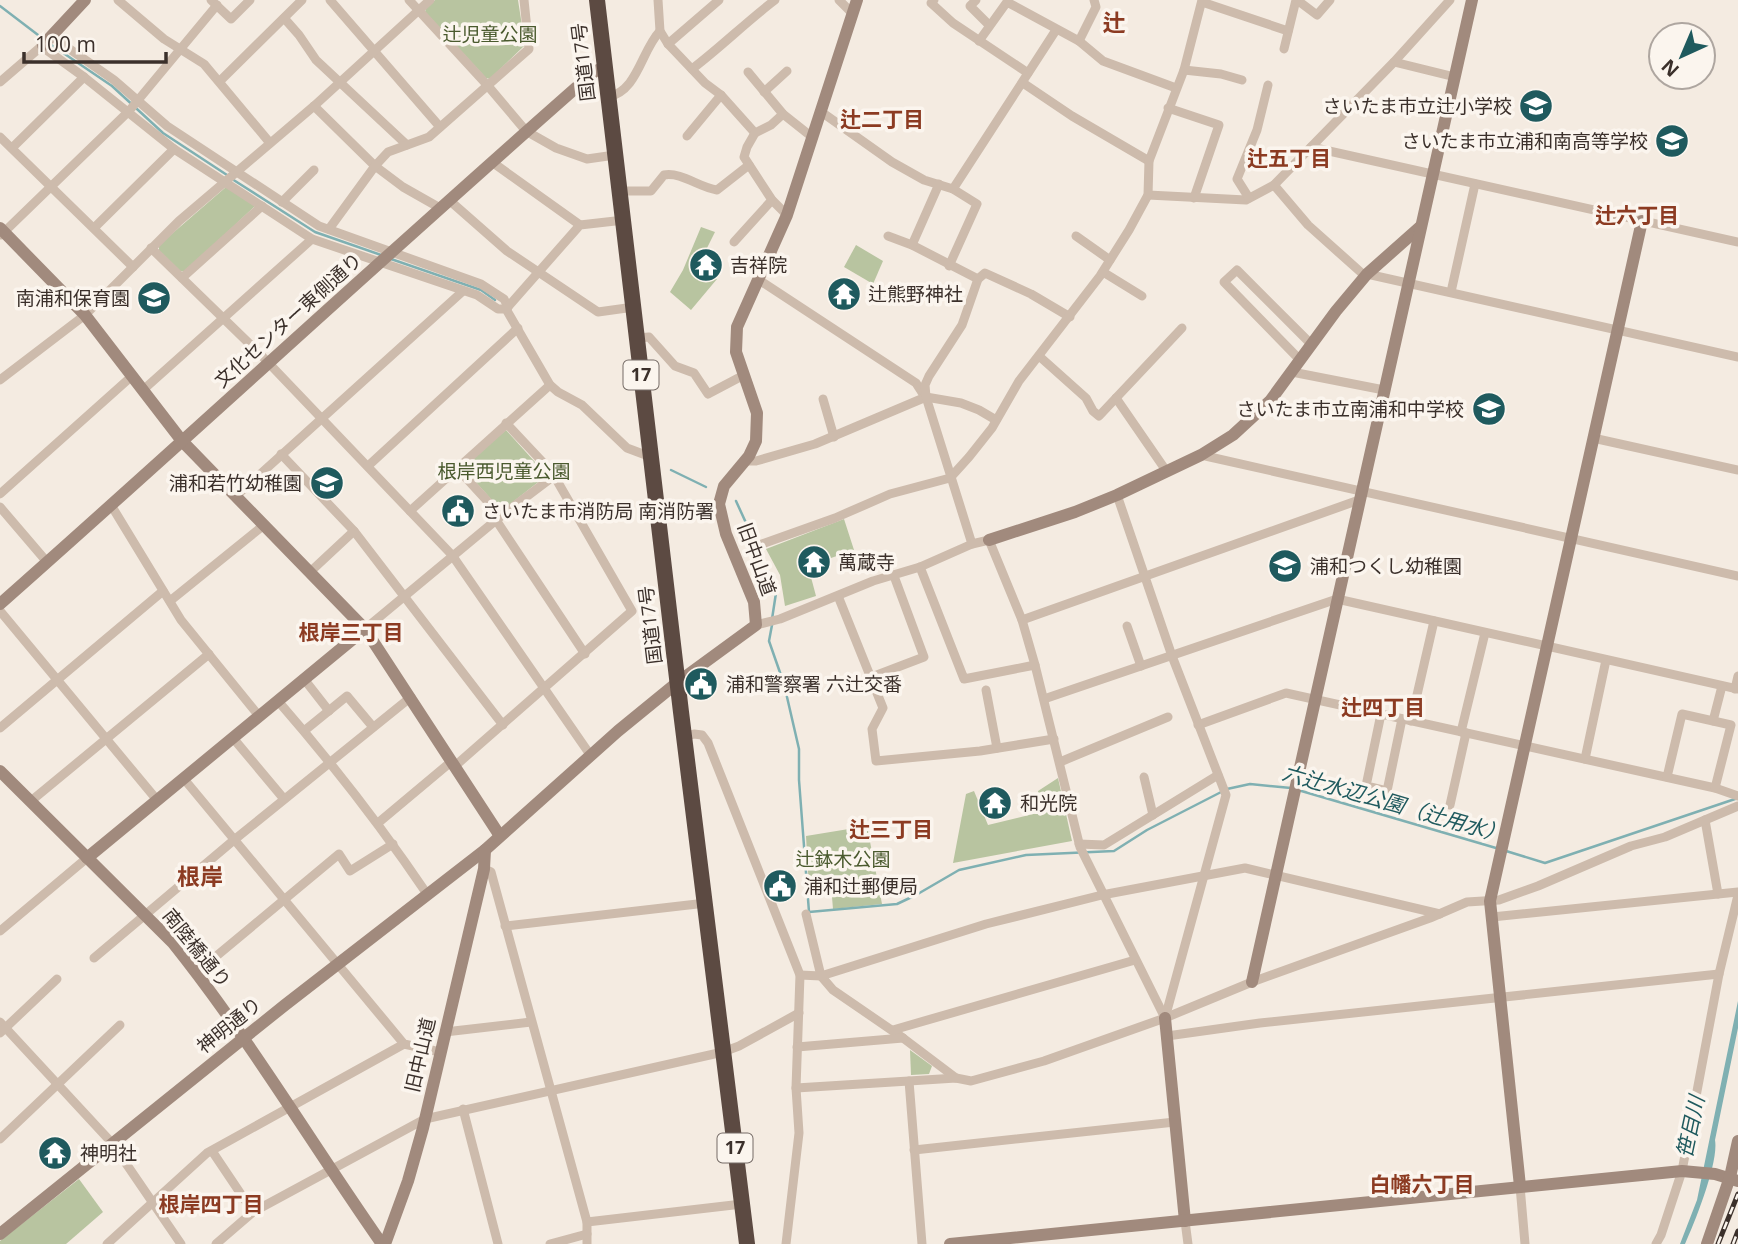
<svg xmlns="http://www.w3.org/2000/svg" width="1738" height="1244" font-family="'Open Sans','Noto Sans JP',sans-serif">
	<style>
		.green { fill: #b8c4a0 }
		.water { fill: #7fb0b2 }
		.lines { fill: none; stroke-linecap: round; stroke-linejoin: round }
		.stream { stroke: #7fb0b2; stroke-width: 2.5 }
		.street { stroke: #cdbbac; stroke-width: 9 }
		.secondary { stroke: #a18a7d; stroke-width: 12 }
		.highway { stroke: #5c4a42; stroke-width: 16 }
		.rail-casing { stroke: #3b302b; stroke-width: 5 }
		.rail { stroke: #fbf5ee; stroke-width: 2.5; stroke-dasharray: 8; stroke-linecap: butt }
		.labels { text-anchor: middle; stroke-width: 7; stroke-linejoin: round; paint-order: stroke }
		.shield { fill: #fbf5ee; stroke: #756b66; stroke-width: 2 }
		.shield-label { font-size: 18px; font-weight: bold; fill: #3b302b }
		.park-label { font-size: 19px; fill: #4a5a2e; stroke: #fbf5ee }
		.street-label { font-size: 19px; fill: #3b302b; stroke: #fbf5ee }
		.poi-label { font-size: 19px; fill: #3b302b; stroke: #fbf5ee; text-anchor: start }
		.neighbourhood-label { font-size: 21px; font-weight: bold; fill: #8c3b22; stroke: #fbf5ee }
		.water-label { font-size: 21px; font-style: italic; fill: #1f5a5e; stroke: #fbf5ee }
		.quarter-label { font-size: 23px; font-weight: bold; fill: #8c3b22; stroke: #fbf5ee }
	</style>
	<rect width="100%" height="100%" fill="#f4ebe1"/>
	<g class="green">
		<path d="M435,0H518L525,45L490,79L486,78L425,12L426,8Z"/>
		<path d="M226,187L255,206L185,272L180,271L159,251V245Z"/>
		<path d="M701,227L715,232L696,270L708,280L712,276L717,279L691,310L670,292L683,270Z"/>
		<path d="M856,245L883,261L873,284L844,267Z"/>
		<path d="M506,430L544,472L546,476L504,509H500L464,469L465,465Z"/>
		<path d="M844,519L854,550L808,566L816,596L785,606L780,575L766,549Z"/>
		<path d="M1058,778L1072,841L953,863L966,794L974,791L988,825L1041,812L1038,791Z"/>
		<path d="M867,826L882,904L833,909L831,885L809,889L806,836Z"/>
		<path d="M910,1050L932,1066L929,1074L911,1075Z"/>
		<path d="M79,1179L103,1212L66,1244H0V1241Z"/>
	</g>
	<path class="water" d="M1738,1001V1028L1715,1140C1719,1162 1695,1222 1685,1244H1680L1697,1200Z"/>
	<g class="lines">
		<g class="stream">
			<path d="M0,6L42,38"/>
			<path d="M50,44L112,86L163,133L227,175"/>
			<path d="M232,179L315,232L381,255"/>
			<path d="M391,259L481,290L495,300"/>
			<path d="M671,470L706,487"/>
			<path d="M736,501L768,571L776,593L772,619"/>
			<path d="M772,625L769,641L784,684L799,749V780L809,912L897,904L916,895L959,870L1026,855L1114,851L1147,830L1227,789L1250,784L1291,788"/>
			<path d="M1298,790L1496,848"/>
			<path d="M1506,851L1545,863L1735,799"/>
		</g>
		<g class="street">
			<path d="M118,0L164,39L204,64L270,143"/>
			<path d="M211,0L231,19L250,0"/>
			<path d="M330,0L440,127"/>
			<path d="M409,0L488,86L526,131L556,148L587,159L615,155"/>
			<path d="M658,0L660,31L668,44L705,83L721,95L755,133L771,125L783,114"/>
			<path d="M839,0L853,14"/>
			<path d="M934,0L931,3L953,23L1028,73"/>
			<path d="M976,0L970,6L989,25"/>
			<path d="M1297,0L1317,15L1330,0"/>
			<path d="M1202,2L1288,31"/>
			<path d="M284,18L299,35L316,60L407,145"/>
			<path d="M51,36L114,80L167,126L319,226L481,284L504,299L508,307"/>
			<path d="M979,41L1007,2L1079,41L1103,61L1176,88"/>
			<path d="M1079,41L1096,7L1094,0"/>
			<path d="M668,44L719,0"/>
			<path d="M41,46L84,77L174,149L312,239L477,295L498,309H506L550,385L558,392L582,405L627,448L651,457"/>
			<path d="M1284,49L1296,0"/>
			<path d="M1394,62L1455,77"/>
			<path d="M692,69C721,47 746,22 775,0"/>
			<path d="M1184,70L1221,74L1242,80"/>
			<path d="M748,72L783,114L812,137"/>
			<path d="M220,81L302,0"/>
			<path d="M0,82L43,45"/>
			<path d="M1023,83L1072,116L1149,161"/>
			<path d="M764,92L787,71"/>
			<path d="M608,97C638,91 641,51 660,31"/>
			<path d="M314,106L375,166L403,187L440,208"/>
			<path d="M1168,108L1219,125L1194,198"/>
			<path d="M820,111L892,162L924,180L953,189L977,204L949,266"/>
			<path d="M755,133L747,147L744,157L772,200L787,215"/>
			<path d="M687,136L721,95"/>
			<path d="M0,137L133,267"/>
			<path d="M1311,147L1738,242"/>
			<path d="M12,148L84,77"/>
			<path d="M492,162L580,225"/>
			<path d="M1274,185L1308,225L1365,276"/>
			<path d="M953,189L1056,30"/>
			<path d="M620,191H651L664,175C682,172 698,187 717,190L749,165"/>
			<path d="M1148,195L1246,200L1274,185L1394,62L1450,0"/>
			<path d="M1249,198L1237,179L1257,130L1268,85"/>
			<path d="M449,200L507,251L598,312L634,307"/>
			<path d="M282,202L314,170"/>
			<path d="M94,228L174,149"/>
			<path d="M329,229L375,166L388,152L429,137L529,49L524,0"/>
			<path d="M1,235L129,111L217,5"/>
			<path d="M888,236L912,245L978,279"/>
			<path d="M1076,236L1110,260"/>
			<path d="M734,242L772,200"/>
			<path d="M912,245L939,184"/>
			<path d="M151,248L260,354L452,555L591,756"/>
			<path d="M1103,272L1142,296"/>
			<path d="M1367,274L1738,357"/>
			<path d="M182,278L262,206"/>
			<path d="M759,280L916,383L925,397"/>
			<path d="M1451,292L1475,184"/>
			<path d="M506,309L580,225L624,220"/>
			<path d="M637,338L649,337L675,366L694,373L708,394L744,375"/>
			<path d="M1039,356L1086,398L1093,411L1099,416L1182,328"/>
			<path d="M1300,360L1224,282L1237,270L1312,345"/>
			<path d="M1292,372L1384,390"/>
			<path d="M0,380L85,315L179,221L314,106L430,0"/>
			<path d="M143,390L312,239"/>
			<path d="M1116,398L1167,472"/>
			<path d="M823,399L834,437"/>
			<path d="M1593,438L1738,470"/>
			<path d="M281,454L354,531L503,725"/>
			<path d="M1201,455L1738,576"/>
			<path d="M745,461H756L815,444L926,397L961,403L979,410L996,420"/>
			<path d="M368,466L518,328"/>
			<path d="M456,467L501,516"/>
			<path d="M0,494L132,376"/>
			<path d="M1117,495L1172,656L1226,795L1165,1018"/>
			<path d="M236,496L463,291"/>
			<path d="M111,505L181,620L259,716"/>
			<path d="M0,507L47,562"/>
			<path d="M410,511L550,385"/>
			<path d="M496,520L585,654"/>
			<path d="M972,544L926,397L925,385L929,376L962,325L978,279L985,273L1031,294L1070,317"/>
			<path d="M759,545L835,518L890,494L950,478L969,457L992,428L1019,381L1100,276L1129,230L1148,195L1149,161L1184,70L1202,0"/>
			<path d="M920,567L964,679L1035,665"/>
			<path d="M310,572L354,531"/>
			<path d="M838,596L883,708L872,729L876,761L980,751L1054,739"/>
			<path d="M170,601L264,525"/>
			<path d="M0,611L157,800"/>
			<path d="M1022,620L1359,500"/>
			<path d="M756,625L780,619L873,581L920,567L972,544L989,540L1022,620L1035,665L1080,847L1165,1018"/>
			<path d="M1127,626L1141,666"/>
			<path d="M365,629L501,516L554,476"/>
			<path d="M869,678L924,657L894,576"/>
			<path d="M304,679L329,711"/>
			<path d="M1735,689L1738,676"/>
			<path d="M986,690L997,748"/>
			<path d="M1044,699L1337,599L1738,689"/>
			<path d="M278,701C332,763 381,826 427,894"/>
			<path d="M1381,714L1366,786L1387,791L1402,719"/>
			<path d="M1411,721L1434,621"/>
			<path d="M1713,721L1722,686"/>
			<path d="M1198,725L1286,693L1715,788L1738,796"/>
			<path d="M0,728L163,591"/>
			<path d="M304,731L347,696L373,727"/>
			<path d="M1461,732L1485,633"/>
			<path d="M684,737L694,734L702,735L708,743L800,975L796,1088L799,1133L786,1244"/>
			<path d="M233,738L284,799"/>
			<path d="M1585,759L1606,660"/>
			<path d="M1060,762L1168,717"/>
			<path d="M455,766L632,611L552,472L506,423"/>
			<path d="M1144,777L1153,815"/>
			<path d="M1667,777L1682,714L1731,725L1715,788"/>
			<path d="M184,779L404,1044L440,1052"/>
			<path d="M31,801L209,654"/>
			<path d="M1450,805L1466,733"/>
			<path d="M1705,820L1718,894"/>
			<path d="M378,823L452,761"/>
			<path d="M1079,844L1104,845L1218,775"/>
			<path d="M484,869L491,872L587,1222V1244"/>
			<path d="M806,914L821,976L833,990L903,1038L956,1078"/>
			<path d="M1492,917L1738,892"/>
			<path d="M505,926L706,903"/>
			<path d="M0,931L87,858"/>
			<path d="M94,958L234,840L411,697"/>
			<path d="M196,973L339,854L350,871L393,844"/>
			<path d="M800,975L821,976L986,924L1102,895L1245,868L1440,914"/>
			<path d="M0,1022L112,1143L181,1244"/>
			<path d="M893,1030L1135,960"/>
			<path d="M445,1032L531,1022"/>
			<path d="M0,1033L57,979"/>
			<path d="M1167,1036L1260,1023L1719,974"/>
			<path d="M797,1047L903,1038"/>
			<path d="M796,1088L909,1081"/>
			<path d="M463,1109L498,1244"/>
			<path d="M0,1139L120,1025"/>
			<path d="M914,1150L1175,1122"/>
			<path d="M212,1151L253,1212"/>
			<path d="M1520,1186L1525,1244"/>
			<path d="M1185,1221L1188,1244"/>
			<path d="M587,1222L742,1204"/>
			<path d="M107,1244L207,1153L404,1044"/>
			<path d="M216,1244L253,1212L425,1119L723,1052L739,1046L799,1013"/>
			<path d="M550,1244L587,1234"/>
			<path d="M922,1244L909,1081L956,1078L971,1081L1044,1061L1165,1018L1252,982L1430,918L1467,902L1499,900L1538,886L1631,846L1665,837L1738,806"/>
			<path d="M1656,1244L1661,1235L1682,1171L1719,974L1738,895"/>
		</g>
		<g class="secondary">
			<path d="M43,45L85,0"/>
			<path d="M0,228L85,315L182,441L365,629L500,836"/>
			<path d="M989,540L1075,512L1117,495L1201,455L1233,435L1270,401L1336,311L1367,274L1420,227"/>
			<path d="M0,604C199,428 394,247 594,72L604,67"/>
			<path d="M0,771L173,943C249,1038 312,1144 382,1244"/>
			<path d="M87,858L365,629"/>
			<path d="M1252,982L1472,0"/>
			<path d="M1165,1018L1185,1221"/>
			<path d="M1520,1186L1490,901L1642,221"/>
			<path d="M0,1234L285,1005L485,850L618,731L678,682L756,625L754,602L726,534L719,504L724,486L749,456L756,441L757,413L736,352L737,327L787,215L857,0"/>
			<path d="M385,1244L408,1181L423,1128L484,869L485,850"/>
			<path d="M950,1244L1682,1171L1715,1174L1738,1181"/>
			<path d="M1707,1244L1730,1177L1738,1141"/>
		</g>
		<path class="highway" d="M597,0L681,712L747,1244"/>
		<g class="rail-casing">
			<g id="rail">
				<path d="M1718,1244L1738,1194"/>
				<path d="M1733,1244L1738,1231"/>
			</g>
		</g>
		<use href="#rail" class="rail"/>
	</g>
	<defs>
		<g id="school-disc" transform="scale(1.75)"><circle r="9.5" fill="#1f5a5e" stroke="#fbf5ee"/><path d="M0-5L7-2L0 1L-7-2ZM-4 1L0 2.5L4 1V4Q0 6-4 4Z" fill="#fff"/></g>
		<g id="temple-disc" transform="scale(1.75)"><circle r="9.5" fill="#1f5a5e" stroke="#fbf5ee"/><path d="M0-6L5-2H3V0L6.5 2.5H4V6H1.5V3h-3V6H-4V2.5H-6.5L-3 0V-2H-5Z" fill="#fff"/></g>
		<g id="civic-disc" transform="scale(1.75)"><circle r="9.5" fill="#1f5a5e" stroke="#fbf5ee"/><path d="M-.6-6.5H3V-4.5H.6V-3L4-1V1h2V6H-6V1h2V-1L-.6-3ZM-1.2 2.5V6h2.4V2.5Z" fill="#fff"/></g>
	</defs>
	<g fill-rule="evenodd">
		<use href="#school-disc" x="1536" y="106"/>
		<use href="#school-disc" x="1672" y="141"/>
		<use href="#temple-disc" x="706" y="265"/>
		<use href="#temple-disc" x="844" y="294"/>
		<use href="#school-disc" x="154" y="298"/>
		<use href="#school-disc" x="1489" y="409"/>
		<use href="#school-disc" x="327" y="483"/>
		<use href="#civic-disc" x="458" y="511"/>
		<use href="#temple-disc" x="814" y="562"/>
		<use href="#school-disc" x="1285" y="566"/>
		<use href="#civic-disc" x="701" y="684"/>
		<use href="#temple-disc" x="995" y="803"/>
		<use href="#civic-disc" x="780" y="886"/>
		<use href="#temple-disc" x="55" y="1153"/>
	</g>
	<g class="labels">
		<g class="shield">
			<rect x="623.5" y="360.5" width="35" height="29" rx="5"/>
			<rect x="717.5" y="1133.5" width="35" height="29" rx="5"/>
		</g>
		<g class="shield-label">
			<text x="641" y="381">17</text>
			<text x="735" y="1154">17</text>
		</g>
		<g class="park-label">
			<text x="490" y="41">辻児童公園</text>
			<text x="504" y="478">根岸西児童公園</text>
			<text x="843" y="866">辻鉢木公園</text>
		</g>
		<g class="street-label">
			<text transform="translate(583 62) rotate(-97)" y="7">国道17号</text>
			<text transform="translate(288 320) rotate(-42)" y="7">文化センター東側通り</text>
			<text transform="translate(757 559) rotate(70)" y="7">旧中山道</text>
			<text transform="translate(650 625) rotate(-97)" y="7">国道17号</text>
			<text transform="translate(197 948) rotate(51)" y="7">南陸橋通り</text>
			<text transform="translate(229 1025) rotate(-39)" y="7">神明通り</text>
			<text transform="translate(420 1055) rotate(-77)" y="7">旧中山道</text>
		</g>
		<g class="poi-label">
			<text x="1512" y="113" text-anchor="end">さいたま市立辻小学校</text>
			<text x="1648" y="148" text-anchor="end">さいたま市立浦和南高等学校</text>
			<text x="730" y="272">吉祥院</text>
			<text x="868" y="301">辻熊野神社</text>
			<text x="130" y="305" text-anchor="end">南浦和保育園</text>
			<text x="1464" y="416" text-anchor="end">さいたま市立南浦和中学校</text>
			<text x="302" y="490" text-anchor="end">浦和若竹幼稚園</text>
			<text x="482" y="518">さいたま市消防局 南消防署</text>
			<text x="838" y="569">萬蔵寺</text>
			<text x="1310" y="573">浦和つくし幼稚園</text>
			<text x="726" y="691">浦和警察署 六辻交番</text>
			<text x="1020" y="810">和光院</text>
			<text x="804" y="893">浦和辻郵便局</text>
			<text x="80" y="1160">神明社</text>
		</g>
		<g class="neighbourhood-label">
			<text x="882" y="127">辻二丁目</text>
			<text x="1289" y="166">辻五丁目</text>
			<text x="1637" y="223">辻六丁目</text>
			<text x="351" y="640">根岸三丁目</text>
			<text x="1383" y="715">辻四丁目</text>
			<text x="891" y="837">辻三丁目</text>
			<text x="1422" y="1192">白幡六丁目</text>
			<text x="211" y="1212">根岸四丁目</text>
		</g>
		<g class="water-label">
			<text transform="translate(1394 804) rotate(16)" y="7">六辻水辺公園（辻用水）</text>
			<text transform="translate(1691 1127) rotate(-78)" y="7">笹目川</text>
		</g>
		<g class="quarter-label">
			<text x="1114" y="31">辻</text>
			<text x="200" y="885">根岸</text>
		</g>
	</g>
	<g transform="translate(1682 56) rotate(224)"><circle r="33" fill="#fbf5ee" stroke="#aea6a0" stroke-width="2"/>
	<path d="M0-5L12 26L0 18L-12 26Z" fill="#1f5a5e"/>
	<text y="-10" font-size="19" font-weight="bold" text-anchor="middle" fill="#3b302b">N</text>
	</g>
	<path d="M24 52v10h142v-10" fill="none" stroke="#3b302b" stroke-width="3.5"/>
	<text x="35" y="52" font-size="21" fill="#3b302b" stroke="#fbf5ee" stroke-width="5" paint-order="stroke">100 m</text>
</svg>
